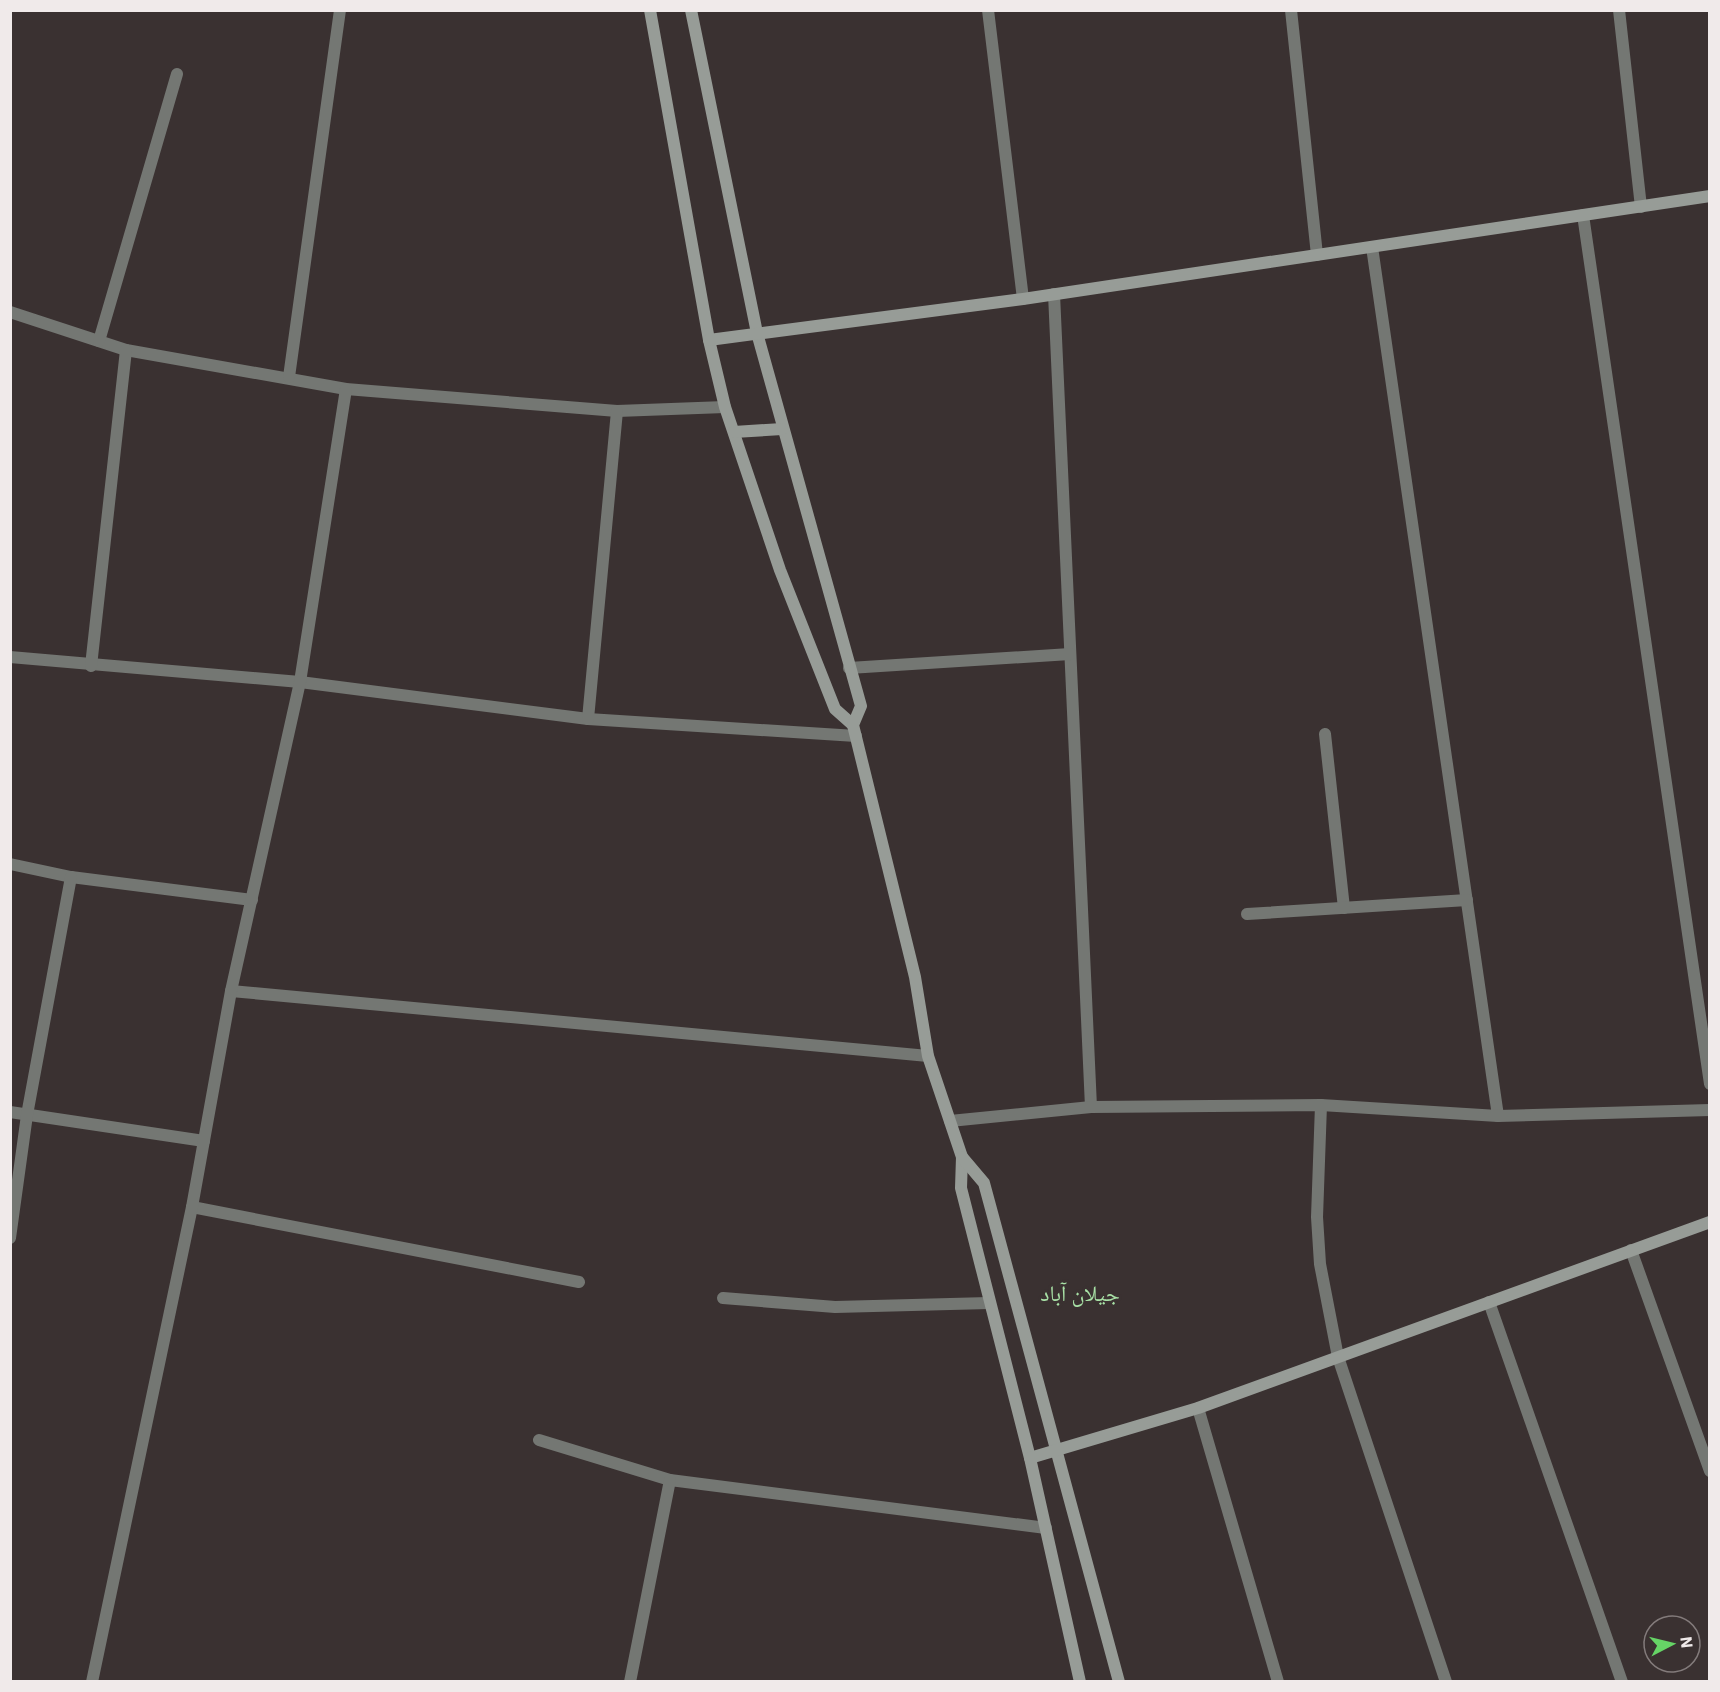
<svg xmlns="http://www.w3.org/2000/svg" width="1720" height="1692" font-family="'IBM Plex Sans','Noto Naskh Arabic',sans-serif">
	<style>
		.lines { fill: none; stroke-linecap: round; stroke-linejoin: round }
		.street { stroke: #747773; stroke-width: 12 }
		.secondary { stroke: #979c97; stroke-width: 12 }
		.labels { text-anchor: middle; stroke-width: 6; stroke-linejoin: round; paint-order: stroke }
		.quarter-label { font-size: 22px; fill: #a8e1a6; stroke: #3a3131 }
	</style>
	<rect width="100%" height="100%" fill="#3a3131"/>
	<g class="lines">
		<g class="street">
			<path d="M988,10L1023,299"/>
			<path d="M1291,10L1317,255"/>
			<path d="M1619,10L1641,207"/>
			<path d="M1583,215L1710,1084"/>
			<path d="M1372,247L1498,1116"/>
			<path d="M1054,294L1091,1107"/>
			<path d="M10,312L126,350L346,389L617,411L725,407"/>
			<path d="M99,341L177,74"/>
			<path d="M289,377L340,10"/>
			<path d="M10,657L300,682L588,719L856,736"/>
			<path d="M91,666L126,350"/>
			<path d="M849,668L1070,654"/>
			<path d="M588,719L617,411"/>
			<path d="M1325,734L1344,908"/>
			<path d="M10,864L71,877L252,900"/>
			<path d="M1247,914L1467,900"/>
			<path d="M231,991L928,1056"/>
			<path d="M1321,1105L1317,1217L1320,1264L1338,1357L1446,1682"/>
			<path d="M10,1112L204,1141"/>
			<path d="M950,1121L1091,1107L1321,1105L1498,1116L1710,1110"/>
			<path d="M192,1207L579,1282"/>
			<path d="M10,1238L27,1115L71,877"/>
			<path d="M1631,1250L1710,1471"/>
			<path d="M723,1298L835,1307L989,1303"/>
			<path d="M1489,1302L1622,1682"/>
			<path d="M1198,1408L1278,1682"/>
			<path d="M539,1440L670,1480L1046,1528"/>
			<path d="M92,1682L192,1207L231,991L300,682L346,389"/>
			<path d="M630,1682L670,1480"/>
		</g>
		<g class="secondary">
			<path d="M650,10L709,340L725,407L780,570L835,709L853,725"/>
			<path d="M691,10L757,333L861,706L853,725L915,977L928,1056L962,1157L961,1188L1030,1458L1080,1682"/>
			<path d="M709,340L1023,299L1710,196"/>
			<path d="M734,432L782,429"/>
			<path d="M962,1157L984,1183L1119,1682"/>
			<path d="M1030,1458L1198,1408L1710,1222"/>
		</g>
	</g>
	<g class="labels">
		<g class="quarter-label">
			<text x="1080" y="1301">جیلان آباد</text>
		</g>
	</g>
	<rect width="1720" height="1692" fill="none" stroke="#f0eaea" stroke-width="24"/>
	<g transform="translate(1672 1644) rotate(83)"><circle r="28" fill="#3a3131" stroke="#837b7b" stroke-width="1.5"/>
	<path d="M0-4.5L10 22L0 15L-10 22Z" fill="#66d466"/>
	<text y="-9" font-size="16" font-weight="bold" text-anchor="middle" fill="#f0eaea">N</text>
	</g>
</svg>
